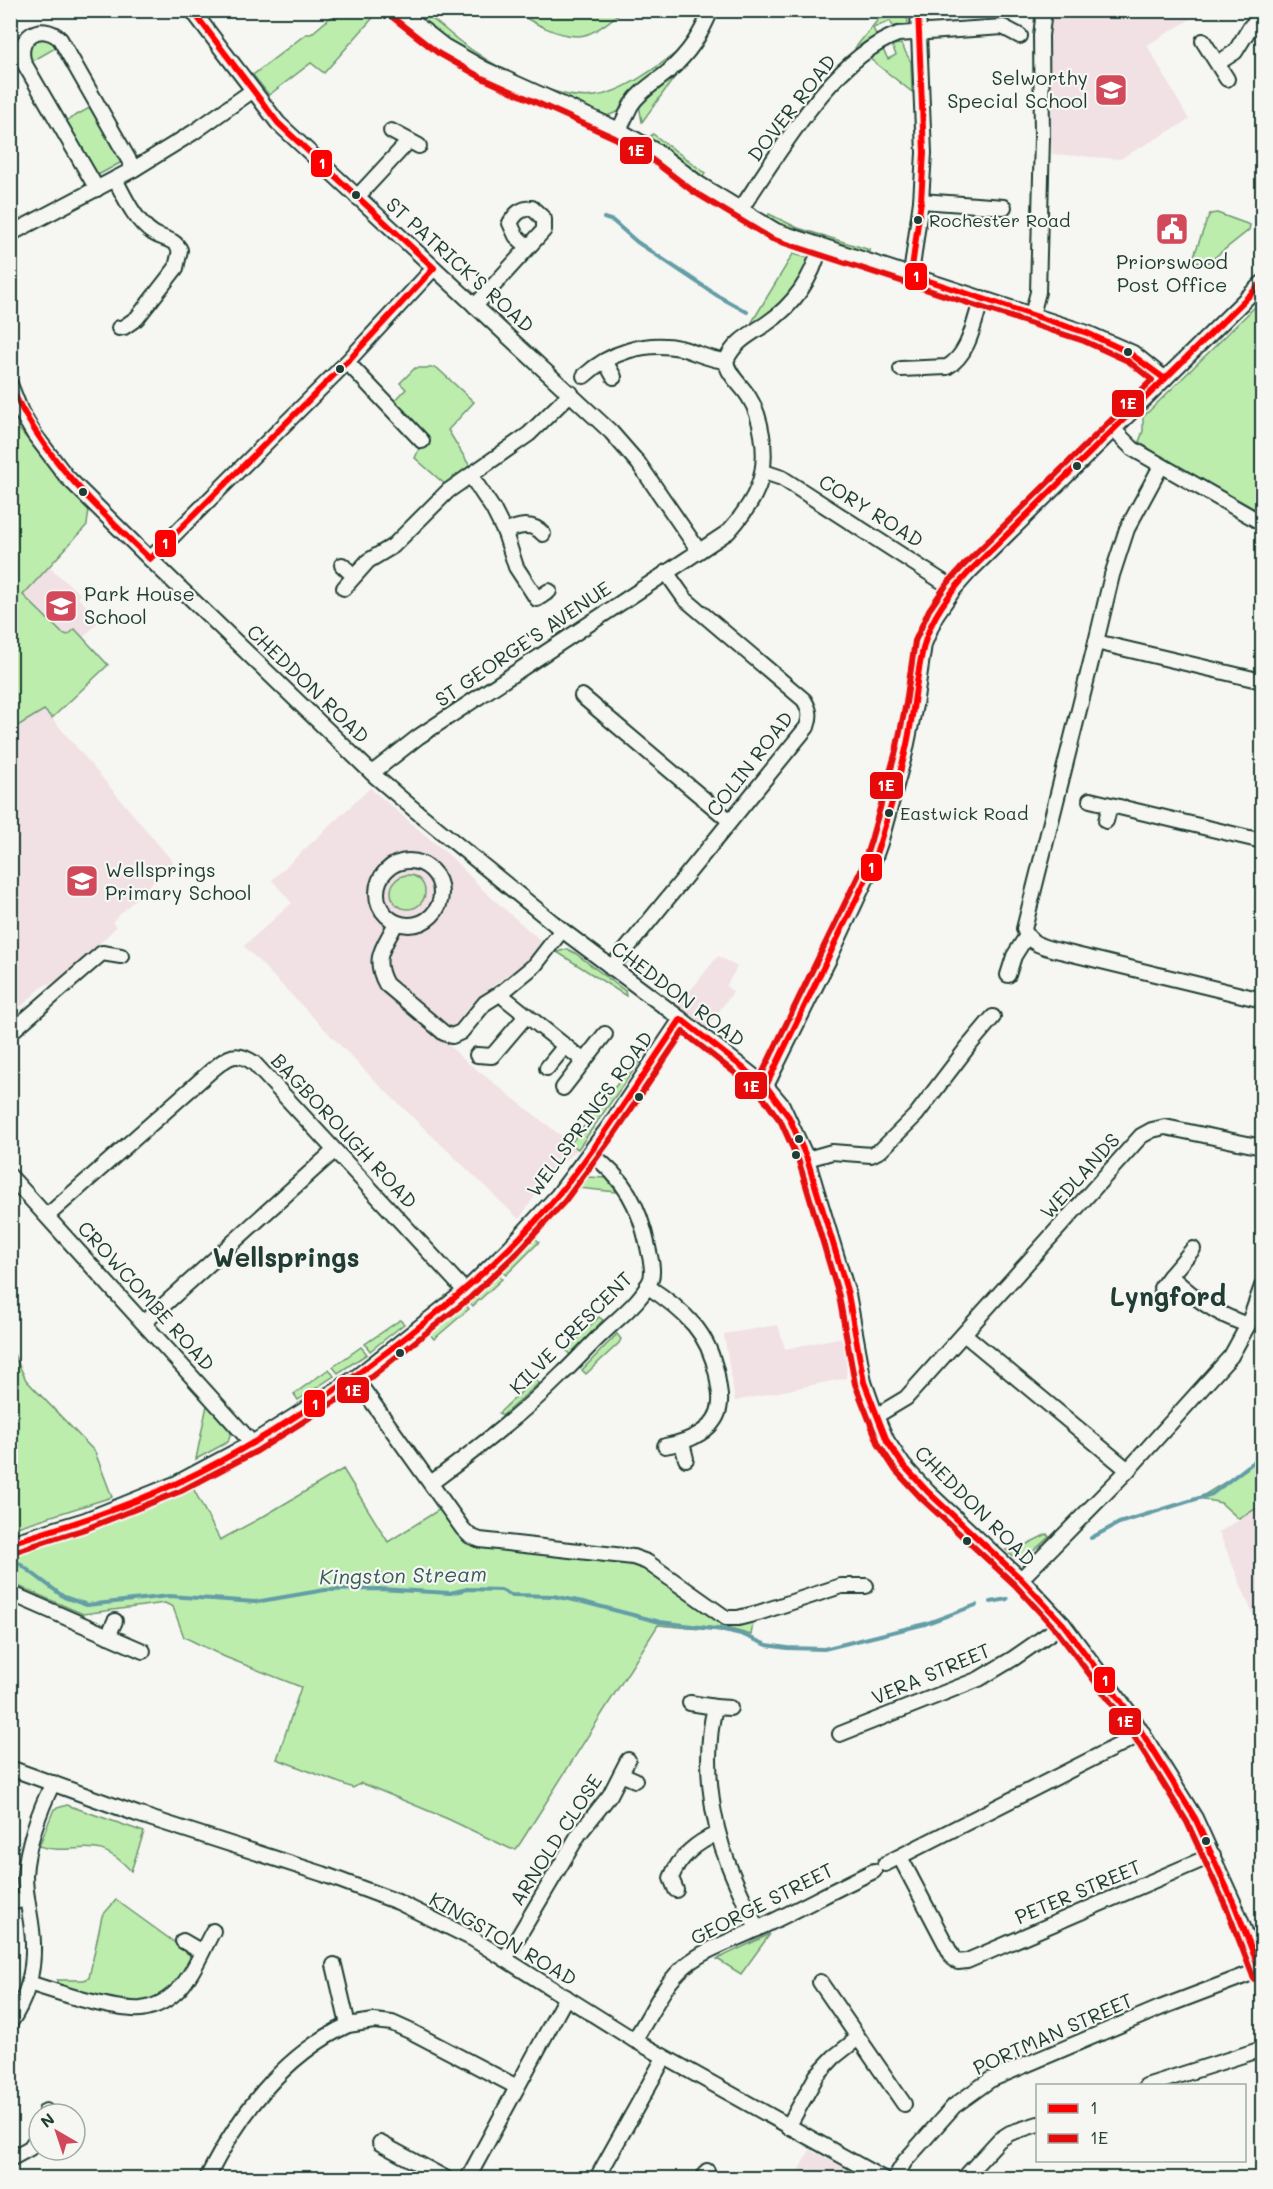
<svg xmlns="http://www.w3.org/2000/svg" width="1273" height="2189" font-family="Mali,sans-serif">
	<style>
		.built { fill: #f1e0e4 }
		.green { fill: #bcedad; stroke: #6e9570; stroke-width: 1.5 }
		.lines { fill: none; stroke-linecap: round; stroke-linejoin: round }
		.stream { stroke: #639da6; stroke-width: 4 }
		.minor-casing { stroke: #1f3d34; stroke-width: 18 }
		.minor { stroke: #f6f6f2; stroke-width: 14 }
		.bus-1-casing { stroke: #f6f6f2; stroke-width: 10 }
		.bus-2-casing { stroke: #f6f6f2; stroke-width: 10 }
		.bus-1 { stroke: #f00; stroke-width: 6 }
		.bus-2 { stroke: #e60a0a; stroke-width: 6 }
		.bus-dot { fill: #1f3d34; stroke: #f6f6f2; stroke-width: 2 }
		.labels { text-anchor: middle; stroke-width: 4.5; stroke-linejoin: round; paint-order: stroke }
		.bus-label { font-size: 18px; fill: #1f3d34; stroke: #f6f6f2; text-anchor: start }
		.poi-label { font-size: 20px; fill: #1f3d34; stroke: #f6f6f2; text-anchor: start }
		.street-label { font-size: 20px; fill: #1f3d34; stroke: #f6f6f2 }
		.water-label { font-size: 21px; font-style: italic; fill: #365d5a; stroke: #f6f6f2 }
		.district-label { font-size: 26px; font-weight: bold; fill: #1f3d34; stroke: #f6f6f2 }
		.line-badge { stroke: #f6f6f2; stroke-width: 2 }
		.badge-label { font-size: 16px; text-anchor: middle; font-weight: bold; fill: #fff }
	</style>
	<rect width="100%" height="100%" fill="#f6f6f2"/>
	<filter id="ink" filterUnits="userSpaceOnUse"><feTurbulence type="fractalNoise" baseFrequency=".0167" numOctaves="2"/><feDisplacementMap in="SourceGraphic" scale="12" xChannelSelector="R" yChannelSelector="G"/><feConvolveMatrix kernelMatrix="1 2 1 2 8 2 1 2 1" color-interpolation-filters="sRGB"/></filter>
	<g filter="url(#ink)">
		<g class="built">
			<path d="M1052,11H1204L1147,45L1189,120L1120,159L1052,154L1048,66Z"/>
			<path d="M49,567L80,594L78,598L101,619L83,638L75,629L68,635L62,633L23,595Z"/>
			<path d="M45,710L173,862L112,922L116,927L95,948L59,980L43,986L11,1016V730Z"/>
			<path d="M370,788L452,858L485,892L541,941L530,958L477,998L452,1027L439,1036L463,1059L578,1149L552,1171L519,1219L375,1081L244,946L292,903L272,880Z"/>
			<path d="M718,956L737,967L726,986L733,992L707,1028L678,1006Z"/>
			<path d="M778,1325L785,1349L848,1336L846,1378L735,1401L724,1334Z"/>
			<path d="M1262,1507V1636L1219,1532Z"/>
			<path d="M810,2150L865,2178H794Z"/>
		</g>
		<g class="green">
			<path d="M338,11H379L324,73L311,63L269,95L253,75L306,34H311Z"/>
			<path d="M409,11C428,10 443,29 458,40C490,64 554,102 595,96C622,93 654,69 676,53L678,55L622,110L607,116C574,100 538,90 505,73C471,56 439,35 409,11Z"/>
			<path d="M514,11H622C611,20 593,36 578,36C556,36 532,22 514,11Z"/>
			<path d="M885,11H906L908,23L905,26L895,30L890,21L873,28L877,37L858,50L855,48Z"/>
			<path d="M47,36L59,46L29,63L27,46L30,42Z"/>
			<path d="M901,44L911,62L912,92L869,58L883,50L888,59L896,55L892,45Z"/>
			<path d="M682,67L642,122L639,105L649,92Z"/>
			<path d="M93,106L120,155V163L98,175L93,171L64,122Z"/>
			<path d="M653,134L705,173L702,178L649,138Z"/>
			<path d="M1217,213L1250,225L1249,230L1205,265L1192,261L1207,220L1210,214Z"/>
			<path d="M769,214L798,228L870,250L868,255L786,228L766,219Z"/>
			<path d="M793,254L808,258C810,283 774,311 755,324L752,322Z"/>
			<path d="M890,276L969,302L967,306L890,280Z"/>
			<path d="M1262,300V513L1162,457L1139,442L1143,431V417Z"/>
			<path d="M415,368H437L474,402L448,430L471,468L448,487L415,458L423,440L392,404L406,389L400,383Z"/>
			<path d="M10,413L18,428L89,509L87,525L23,595L62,633L68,635L75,629L108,665L52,718L44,710L11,730Z"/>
			<circle cx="408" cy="892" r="17"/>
			<path d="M567,949L575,953L625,991L626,996L557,952Z"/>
			<path d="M637,1059L640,1061L578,1149L570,1144Z"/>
			<path d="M587,1177L606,1178L617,1192L578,1188Z"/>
			<path d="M534,1237L539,1242L506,1275L501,1271Z"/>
			<path d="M497,1274L502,1279L473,1306L469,1301Z"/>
			<path d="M465,1304L469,1309L434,1339L429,1333Z"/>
			<path d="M599,1317L603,1320L570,1355L566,1350Z"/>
			<path d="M400,1320L404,1324L370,1351L365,1344Z"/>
			<path d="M617,1334L621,1339L619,1343L586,1374L582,1370Z"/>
			<path d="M361,1347L367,1354L338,1373L333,1367Z"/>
			<path d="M11,1348L26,1380L95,1452L112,1497L11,1529Z"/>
			<path d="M329,1369L334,1376L298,1400L294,1394Z"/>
			<path d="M535,1379L539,1383L502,1416L499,1413Z"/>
			<path d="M207,1405L231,1432L228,1442L196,1459Z"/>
			<path d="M1262,1453V1505L1239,1519L1221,1503L1199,1498L1247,1469Z"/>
			<path d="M343,1469L388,1542L440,1509L460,1535L634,1562L726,1621L753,1623L751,1635L720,1626L721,1631L658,1625L521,1842L516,1849H511L448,1819L369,1786L361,1783L353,1788L277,1759L301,1687L225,1657L184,1637L173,1607L165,1603L83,1614L11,1583L10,1554L15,1549L19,1551L76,1534L193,1488L220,1540L264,1516Z"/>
			<path d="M1047,1534L1049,1537L1029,1555L1016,1558L1006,1550L1019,1548Z"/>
			<path d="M67,1805L144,1832L131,1871C95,1831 76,1858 39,1846L54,1809Z"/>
			<path d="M116,1900L189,1953L190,1958L188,1966L180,1980L158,1999L137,2003L123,2001L58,1986L57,1980H84L89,1978L102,1916Z"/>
			<path d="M770,1934L741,1974L717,1959Z"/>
		</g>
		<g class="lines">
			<g class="stream">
				<path d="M604,218L613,221L637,242L718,296L747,312"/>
				<path d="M1091,1538L1119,1523L1212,1494L1256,1460L1262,1452"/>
				<path d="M12,1558L64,1597L87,1605L169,1596L255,1602L325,1590L379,1589L450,1593L467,1589L501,1590L511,1595L553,1596L583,1602L660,1622L724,1630L741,1634L767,1645L787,1648L824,1649L925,1624L976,1605"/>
				<path d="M991,1602L1007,1599"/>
			</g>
			<g class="minor-casing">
				<g id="minor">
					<path d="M192,10L278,123L611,432L639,464L699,551"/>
					<path d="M398,10L444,46L486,70L619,130L656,151L699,184L776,231L1087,333L1133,353L1165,379"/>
					<path d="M1203,41L1227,79"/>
					<path d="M1218,63L1235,52L1251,26L1262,18"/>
					<path d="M619,130C623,122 627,113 631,105C641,90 656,82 669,71C689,53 701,35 711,10"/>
					<path d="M391,131L419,146"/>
					<path d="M115,179C125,198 135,221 153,233C164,240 174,238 180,250L176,268L137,318L124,327L119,328"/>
					<path d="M97,189L24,63C15,37 41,21 60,39L134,169"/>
					<path d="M357,197L408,142"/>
					<path d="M921,201L1004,207"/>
					<path d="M740,210C778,155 833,57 898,34L1003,27L1020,36"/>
					<path d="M10,234L134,169L194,132L252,91"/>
					<path d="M911,275L921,201L924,153L918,10"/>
					<path d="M475,306L544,230V219L532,208C520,209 516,213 510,223L516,236L528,247"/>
					<path d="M1032,315L1038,292L1042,138L1041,36L1044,10"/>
					<path d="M605,361L614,377"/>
					<path d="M726,361C734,342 749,335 766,324C793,306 813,278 820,246"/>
					<path d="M347,362L422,441"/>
					<path d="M901,369L947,367C970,354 974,321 982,298"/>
					<path d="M584,376C610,352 646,341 680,348C696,352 709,360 726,361"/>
					<path d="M10,384L21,412L34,434L66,476L150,559L376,777L416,811L562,930L681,1019L766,1086L782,1105L807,1159L848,1294L864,1382L876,1416L887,1441L903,1465L928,1492L1021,1579L1063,1624L1131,1715L1195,1818L1235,1906L1262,1976"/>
					<path d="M1114,430L1133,449L1262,523"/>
					<path d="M1161,466L1127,529L1112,575L1096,642L1262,681"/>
					<path d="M764,472L782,478L954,589"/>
					<path d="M471,476L493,509L505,533L516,567L537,599L549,591"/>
					<path d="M505,533C517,525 533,522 543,534"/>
					<path d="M150,559L347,362L434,268"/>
					<path d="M342,565L354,576"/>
					<path d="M344,588L368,561L393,546L448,491L529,434L571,393"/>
					<path d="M1096,642L1024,929C1030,948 1055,949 1072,954L1262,1000"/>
					<path d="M582,696L730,821"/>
					<path d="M372,773L418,737L728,532C755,502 769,476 762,435C760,422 757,410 750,399C743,386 728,376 726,361"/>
					<path d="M1090,800L1262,841"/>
					<path d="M1106,821L1110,805"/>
					<circle cx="409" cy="893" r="32"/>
					<path d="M396,923C385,946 371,957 386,984L444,1033L452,1036L461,1032L485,1003L501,993L535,965L562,930"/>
					<path d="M611,968L807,727C811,716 810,710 804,700L685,599L666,572"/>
					<path d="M1008,975L1014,956L1026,937"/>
					<path d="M501,993L506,999L584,1061"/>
					<path d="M10,1033L102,953L121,956"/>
					<path d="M477,1055L492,1056L526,1016"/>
					<path d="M547,1068L565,1046"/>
					<path d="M766,1086L829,959L870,871L880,843L905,753L915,705L924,644L936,615L954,589L969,572L1262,283"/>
					<path d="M563,1088L605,1034"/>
					<path d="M807,1159L832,1152L871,1155L881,1150L916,1115L967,1048L993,1017"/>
					<path d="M10,1176L252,1443"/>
					<path d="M47,1216L212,1070C228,1057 235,1050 254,1063L465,1291"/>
					<path d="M1193,1249L1170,1276C1196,1299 1215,1314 1248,1325"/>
					<path d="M647,1286C664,1297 681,1310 694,1325C706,1339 713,1356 717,1375C718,1384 721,1394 720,1403C718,1430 688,1442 665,1446"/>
					<path d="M1161,1288L1170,1276"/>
					<path d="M144,1323L334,1151"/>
					<path d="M964,1334L1128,1470"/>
					<path d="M355,1378L463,1529L470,1536L480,1540L633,1557L647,1562L726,1618H738L758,1613L841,1586H866"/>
					<path d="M876,1416L906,1398L1141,1136L1152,1130L1165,1127L1262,1147"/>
					<path d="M682,1443L686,1459"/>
					<path d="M431,1483C476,1450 521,1415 561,1375C575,1362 588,1347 603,1333C618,1318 643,1300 651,1279C654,1269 650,1257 648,1247C639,1205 625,1179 590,1153"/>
					<path d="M10,1543L85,1520L177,1483L252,1443L355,1378L465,1291L510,1247L558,1195L608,1128L681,1019"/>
					<path d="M1021,1579L1128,1470L1231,1356L1248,1325L1262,1286"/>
					<path d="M10,1593L143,1651"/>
					<path d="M108,1636L115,1621"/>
					<path d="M690,1703L715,1707C703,1756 710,1819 729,1866C737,1887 748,1908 757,1929"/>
					<path d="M715,1707L730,1708"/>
					<path d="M840,1734L979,1679L1014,1658L1063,1624"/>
					<path d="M10,1768L137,1814L323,1874L398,1902L473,1939L634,2040L882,2178"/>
					<path d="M621,1774L635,1780"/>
					<path d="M900,1857L953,1958L958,1962L967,1961L1213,1855"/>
					<path d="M885,1864L1143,1733"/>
					<path d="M676,1890L671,1878C679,1857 697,1842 717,1834"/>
					<path d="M10,1903L27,1899"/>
					<path d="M183,1941L202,1952"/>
					<path d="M505,1959L579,1834L610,1795L628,1760"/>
					<path d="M820,1982L904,2104"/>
					<path d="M29,1983C57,1992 113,2011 141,2009C157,2007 171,1998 181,1987C195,1971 203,1949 213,1931"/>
					<path d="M10,2023C26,2000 34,1973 33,1944C33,1921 25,1899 25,1876C26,1847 40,1809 53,1783"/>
					<path d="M348,2025L374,2021L392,2023L412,2032L517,2087"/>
					<path d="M634,2040C651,2016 662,1985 686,1965C707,1948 735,1940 759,1928C798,1910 835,1889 874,1871"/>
					<path d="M1146,2086L1262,2049"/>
					<path d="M46,2114V2111"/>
					<path d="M788,2127L817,2075L834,2057L858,2038"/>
					<path d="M380,2143L445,2178"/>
					<path d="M10,2159L30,2148L39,2135"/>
					<path d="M207,2178C239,2115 282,2056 348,2025L334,1965"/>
					<path d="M468,2178L566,1997"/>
					<path d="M597,2178L664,2058"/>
					<path d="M703,2178L707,2171"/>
					<path d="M895,2178L905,2161L954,2106L990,2080L1160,2008L1260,1970"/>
					<path d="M964,2178L999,2140L1010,2133L1038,2124"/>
				</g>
			</g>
			<use href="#minor" class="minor"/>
			<g class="bus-1-casing">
				<g id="bus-1">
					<path d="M918,10L924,153L921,201L911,275L1087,333L1128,352L1165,379"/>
					<path d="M10,385C44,459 93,504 150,559L347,362L434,268L278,123L192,10"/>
					<path d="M766,1086L870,871C884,833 895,793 905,753C914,717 915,680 924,645C931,617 950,593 969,572L1262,283"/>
					<path d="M10,1543C67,1526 124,1508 177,1483C260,1444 338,1391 410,1334C464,1292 516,1247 559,1194C603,1139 641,1078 681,1019L766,1086L789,1117L807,1159L836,1253L848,1294L864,1382L887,1441L903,1465L928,1492L1021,1579L1063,1624L1131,1715L1195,1818L1235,1906L1262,1976"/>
				</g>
			</g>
			<g class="bus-2-casing">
				<g id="bus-2">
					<path d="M392,17L438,53L482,78L615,138L651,159L694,192L772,239L1084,341L1128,361L1152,380L963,566L947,584L929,610L915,641L906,703L896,751L871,840L862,868L758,1082"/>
					<path d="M13,1552L88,1528L181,1491L257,1451L361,1385L471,1297L517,1253L565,1201L615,1133L683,1032L759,1092L781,1122L799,1162L827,1256L839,1296L855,1384L879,1445L896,1471L921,1498L1015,1585L1056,1630L1124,1720L1187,1822L1227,1909L1254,1979"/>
				</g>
			</g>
			<use href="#bus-1" class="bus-1"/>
			<use href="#bus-2" class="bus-2"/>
		</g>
	</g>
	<defs>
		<g id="school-square" transform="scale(1.725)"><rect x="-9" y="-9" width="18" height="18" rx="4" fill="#d1495b" stroke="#f6f6f2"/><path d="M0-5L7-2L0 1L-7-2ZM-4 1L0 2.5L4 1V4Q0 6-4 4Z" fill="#fff"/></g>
		<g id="civic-square" transform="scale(1.725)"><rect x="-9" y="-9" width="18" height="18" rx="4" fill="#d1495b" stroke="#f6f6f2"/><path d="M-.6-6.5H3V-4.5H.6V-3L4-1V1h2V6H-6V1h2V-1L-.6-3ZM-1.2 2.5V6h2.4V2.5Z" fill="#fff"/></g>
	</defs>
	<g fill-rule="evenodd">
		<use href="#school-square" x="1111" y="90"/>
		<use href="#civic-square" x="1172" y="229"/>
		<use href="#school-square" x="61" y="606"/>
		<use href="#school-square" x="82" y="881"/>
	</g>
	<g class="bus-dot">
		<circle cx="356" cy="195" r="5"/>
		<circle cx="918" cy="220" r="5"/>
		<circle cx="1128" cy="352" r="5"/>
		<circle cx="340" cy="369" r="5"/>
		<circle cx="1077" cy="466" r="5"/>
		<circle cx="83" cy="492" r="5"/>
		<circle cx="889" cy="813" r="5"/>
		<circle cx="639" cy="1097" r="5"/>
		<circle cx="799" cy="1139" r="5"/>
		<circle cx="796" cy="1155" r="5"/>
		<circle cx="400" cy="1353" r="5"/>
		<circle cx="967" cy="1541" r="5"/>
		<circle cx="1206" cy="1841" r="5"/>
	</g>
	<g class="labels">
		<g class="bus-label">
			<text x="929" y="227">Rochester Road</text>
			<text x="900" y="820">Eastwick Road</text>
		</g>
		<g class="poi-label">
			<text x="1088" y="85" text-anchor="end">Selworthy<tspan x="1088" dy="23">Special School</tspan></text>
			<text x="1172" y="269" text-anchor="middle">Priorswood<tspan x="1172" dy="23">Post Office</tspan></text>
			<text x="84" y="601">Park House<tspan x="84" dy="23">School</tspan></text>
			<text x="105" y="877">Wellsprings<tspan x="105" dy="23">Primary School</tspan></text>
		</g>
		<g class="street-label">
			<text transform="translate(792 108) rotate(-52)" y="7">DOVER ROAD</text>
			<text transform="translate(460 265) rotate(42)" y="7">ST PATRICK'S ROAD</text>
			<text transform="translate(871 511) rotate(32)" y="7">CORY ROAD</text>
			<text transform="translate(523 644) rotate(-34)" y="7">ST GEORGE'S AVENUE</text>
			<text transform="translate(308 684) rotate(44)" y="7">CHEDDON ROAD</text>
			<text transform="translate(750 764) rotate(-52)" y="7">COLIN ROAD</text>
			<text transform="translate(678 994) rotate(37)" y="7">CHEDDON ROAD</text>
			<text transform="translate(590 1114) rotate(-54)" y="7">WELLSPRINGS ROAD</text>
			<text transform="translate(344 1131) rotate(47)" y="7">BAGBOROUGH ROAD</text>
			<text transform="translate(1080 1176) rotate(-48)" y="7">WEDLANDS</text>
			<text transform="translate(146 1296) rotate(48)" y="7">CROWCOMBE ROAD</text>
			<text transform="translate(571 1333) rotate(-45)" y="7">KILVE CRESCENT</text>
			<text transform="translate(975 1506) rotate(45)" y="7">CHEDDON ROAD</text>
			<text transform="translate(931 1674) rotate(-23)" y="7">VERA STREET</text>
			<text transform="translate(556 1840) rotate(-57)" y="7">ARNOLD CLOSE</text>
			<text transform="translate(1078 1892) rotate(-23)" y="7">PETER STREET</text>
			<text transform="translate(762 1904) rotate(-27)" y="7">GEORGE STREET</text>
			<text transform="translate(503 1939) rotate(30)" y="7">KINGSTON ROAD</text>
			<text transform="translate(1053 2034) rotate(-24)" y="7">PORTMAN STREET</text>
		</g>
		<g class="water-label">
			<text transform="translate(403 1576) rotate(-1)" y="7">Kingston Stream</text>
		</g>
		<g class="district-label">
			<text x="286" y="1267">Wellsprings</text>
			<text x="1168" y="1306">Lyngford</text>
		</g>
	</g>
	<g class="line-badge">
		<rect x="619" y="136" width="34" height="29" rx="6" fill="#e60a0a"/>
		<rect x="310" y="149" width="23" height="29" rx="6" fill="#f00"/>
		<rect x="904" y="262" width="24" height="29" rx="6" fill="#f00"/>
		<rect x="1111" y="389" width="34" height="29" rx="6" fill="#e60a0a"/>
		<rect x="154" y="529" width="23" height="29" rx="6" fill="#f00"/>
		<rect x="869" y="771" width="35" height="29" rx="6" fill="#e60a0a"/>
		<rect x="860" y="853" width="23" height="29" rx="6" fill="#f00"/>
		<rect x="734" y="1071" width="34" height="29" rx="6" fill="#e60a0a"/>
		<rect x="336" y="1376" width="34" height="28" rx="6" fill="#e60a0a"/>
		<rect x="303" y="1389" width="23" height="29" rx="6" fill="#f00"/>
		<rect x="1093" y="1666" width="23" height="28" rx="6" fill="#f00"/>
		<rect x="1108" y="1707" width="34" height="29" rx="6" fill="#e60a0a"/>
	</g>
	<g class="badge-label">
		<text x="636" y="156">1E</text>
		<text x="322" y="169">1</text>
		<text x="916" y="282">1</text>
		<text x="1128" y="409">1E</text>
		<text x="165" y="549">1</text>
		<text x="886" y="791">1E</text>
		<text x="871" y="873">1</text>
		<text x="751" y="1092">1E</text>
		<text x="353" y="1396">1E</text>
		<text x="315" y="1410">1</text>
		<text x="1105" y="1686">1</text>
		<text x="1125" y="1727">1E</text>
	</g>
	<rect width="1273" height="2189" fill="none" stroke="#f6f6f2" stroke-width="36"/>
	<rect x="18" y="18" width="1237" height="2153" fill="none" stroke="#1f3d34" stroke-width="2" filter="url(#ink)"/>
	<rect x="1036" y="2084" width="210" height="78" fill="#f6f6f2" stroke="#a0aca6" stroke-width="1.5"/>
	<rect x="1048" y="2104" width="30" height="9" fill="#ff0000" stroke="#a0aca6" stroke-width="1.5"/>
	<text x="1090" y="2114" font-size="18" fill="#1f3d34">1</text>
	<rect x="1048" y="2134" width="30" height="9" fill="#e60a0a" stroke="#a0aca6" stroke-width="1.5"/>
	<text x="1090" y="2144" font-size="18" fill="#1f3d34">1E</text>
	<g transform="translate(57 2132) rotate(321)"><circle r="28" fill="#f6f6f2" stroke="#a0aca6" stroke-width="1.5"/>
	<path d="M0-4.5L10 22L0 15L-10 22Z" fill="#d1495b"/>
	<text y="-9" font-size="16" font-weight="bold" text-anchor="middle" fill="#1f3d34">N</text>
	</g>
</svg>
